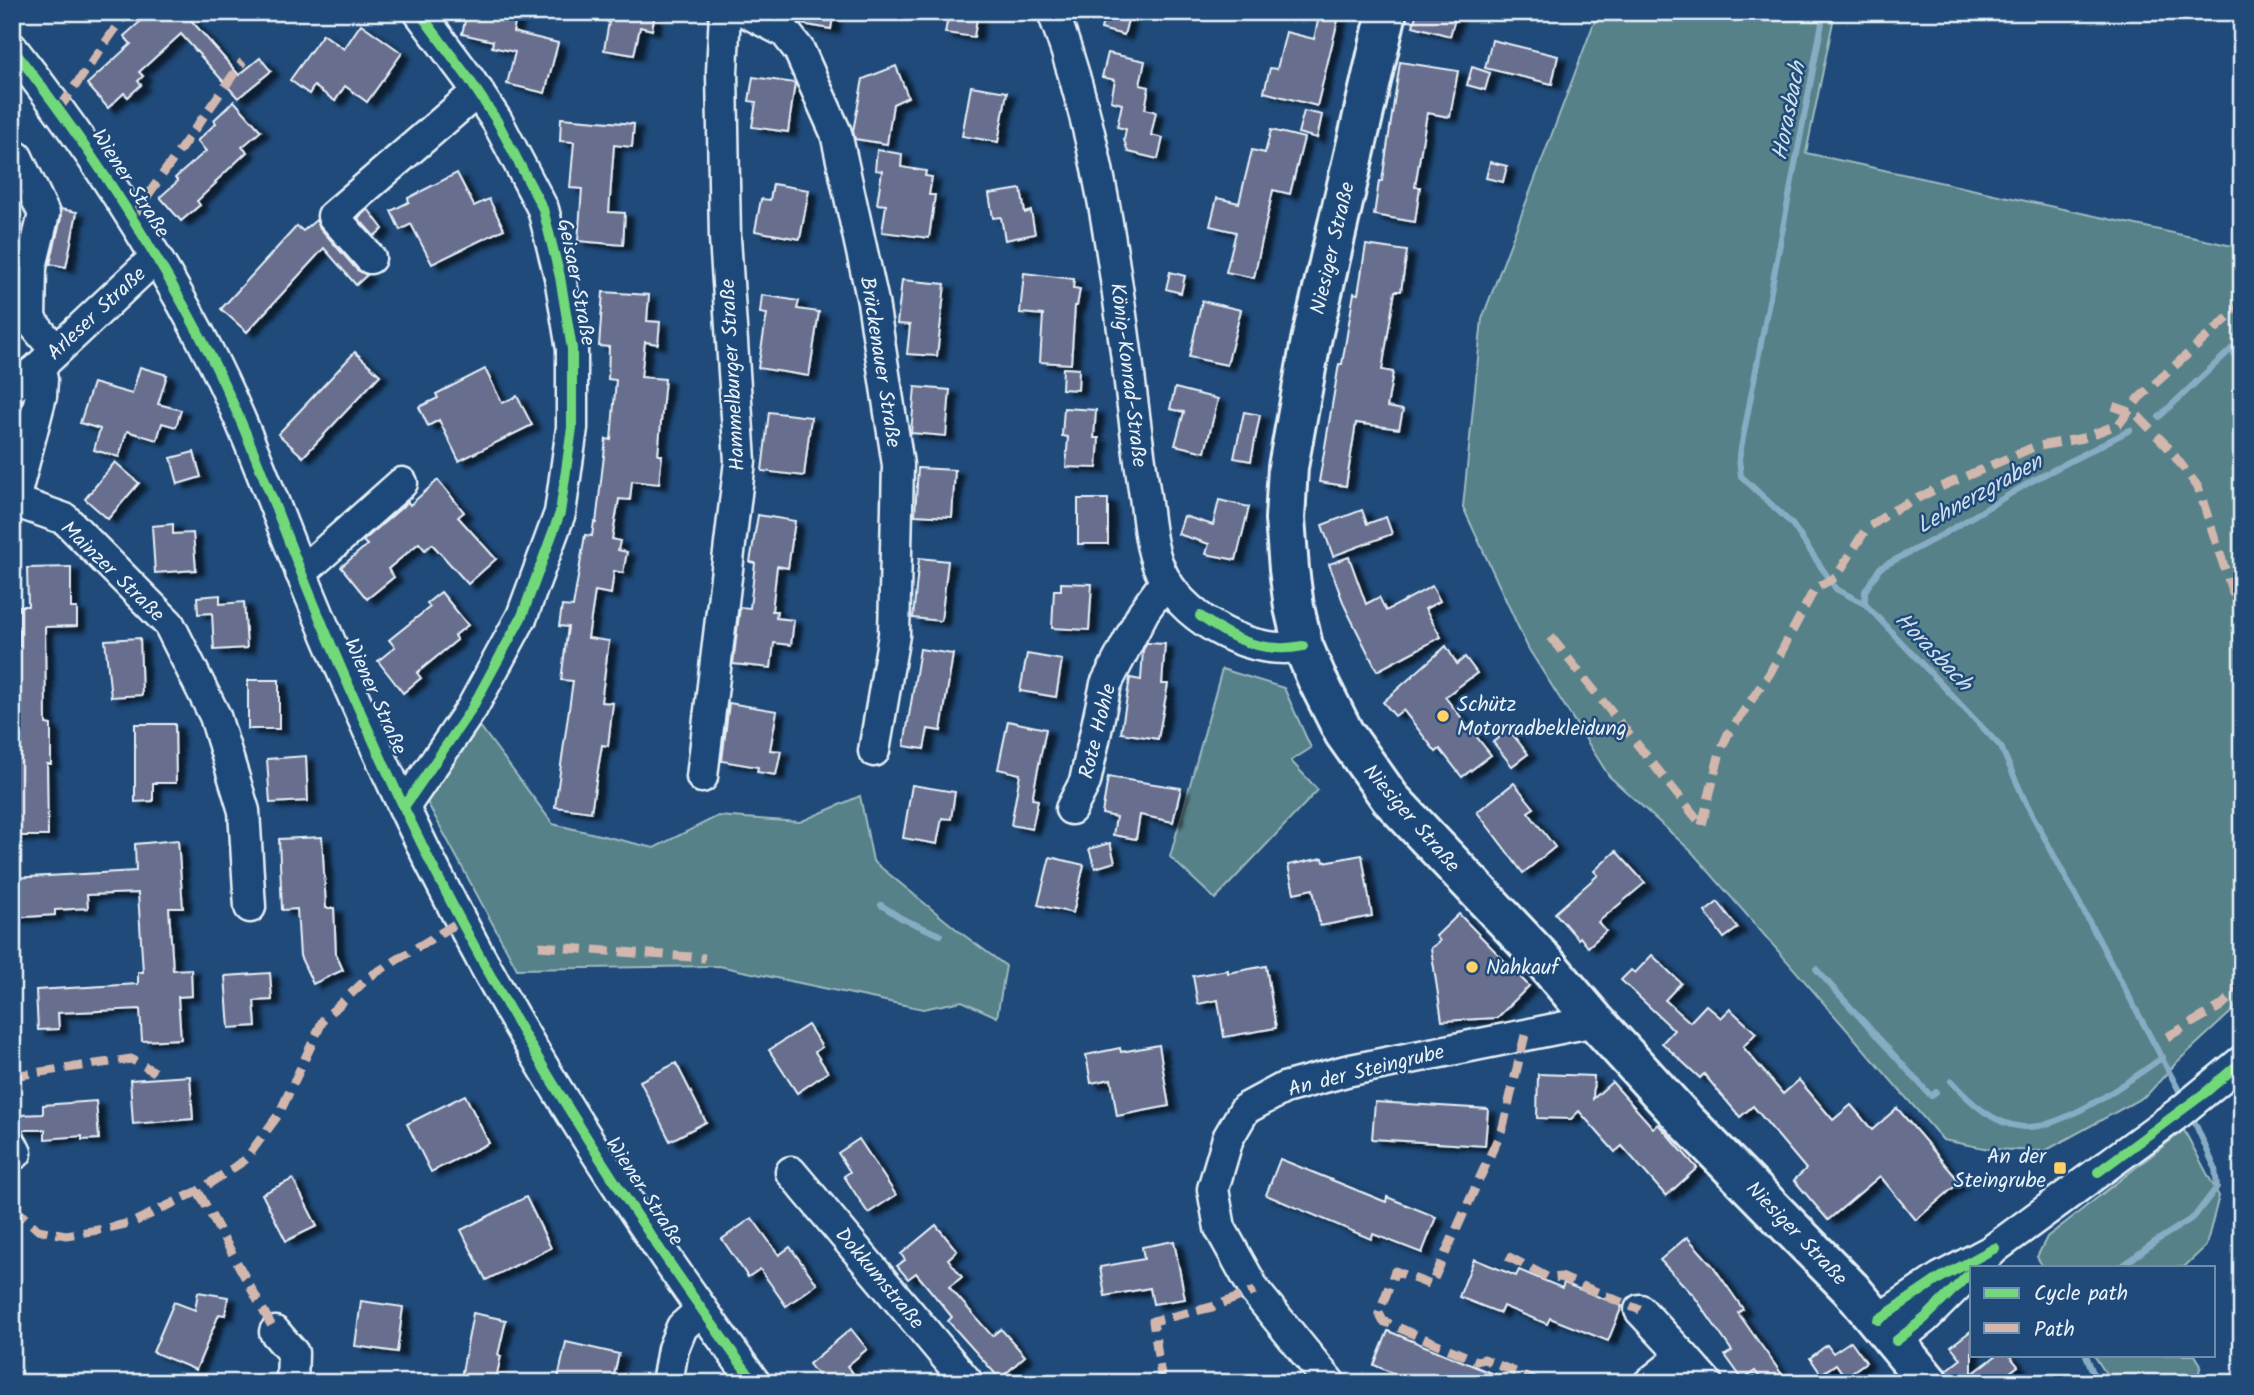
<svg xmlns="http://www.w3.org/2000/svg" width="2254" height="1395" font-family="Kalam,sans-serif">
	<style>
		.green { fill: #568189; stroke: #9fb9c0; stroke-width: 2 }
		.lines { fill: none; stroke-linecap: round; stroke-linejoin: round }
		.stream { stroke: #87acc4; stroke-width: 6 }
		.building { fill: #676e8d; stroke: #e8f1f8; stroke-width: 2; filter: url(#shadow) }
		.minor-casing { stroke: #e8f1f8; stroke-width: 35 }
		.major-casing { stroke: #e8f1f8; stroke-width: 44 }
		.minor { stroke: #1f4a7a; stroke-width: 30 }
		.major { stroke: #1f4a7a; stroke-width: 38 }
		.quiet { stroke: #d1b7ad; stroke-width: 9; stroke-dasharray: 18 9; stroke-linecap: butt }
		.cycleway-casing { stroke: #1f4a7a; stroke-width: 15 }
		.cycleway { stroke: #71d979; stroke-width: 10 }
		.poi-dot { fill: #ffd166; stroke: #1f4a7a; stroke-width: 2.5 }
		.labels { text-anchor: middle; stroke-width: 5; stroke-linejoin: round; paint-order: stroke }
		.street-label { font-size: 21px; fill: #e8f1f8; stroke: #1f4a7a }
		.poi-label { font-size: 21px; fill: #e8f1f8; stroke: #1f4a7a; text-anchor: start }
		.water-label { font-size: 23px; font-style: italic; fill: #d0e0eb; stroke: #1f4a7a }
	</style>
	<defs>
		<filter id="shadow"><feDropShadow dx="8" dy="4.5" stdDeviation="2" flood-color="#0009"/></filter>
	</defs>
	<rect width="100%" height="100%" fill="#1f4a7a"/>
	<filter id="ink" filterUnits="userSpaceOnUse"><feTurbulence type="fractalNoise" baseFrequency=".0143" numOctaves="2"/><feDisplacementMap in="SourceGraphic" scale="14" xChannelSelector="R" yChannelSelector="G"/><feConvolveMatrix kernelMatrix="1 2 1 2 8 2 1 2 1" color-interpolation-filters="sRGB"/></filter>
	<g filter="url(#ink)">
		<g class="green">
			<path d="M1598,12H1835L1806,153L2242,248V1002L2177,1062L2147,1095L2045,1151L1989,1149L1943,1140L1691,851L1609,776L1528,648L1463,507L1482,319Z"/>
			<path d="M1222,669L1284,688L1311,748L1291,761L1318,790L1215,899L1170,857Z"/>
			<path d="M474,718L553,824L654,848L718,816L800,822L860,796L873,861L961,933L1006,966L997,1017L962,1001L923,1009L719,966L517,969L427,802Z"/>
			<path d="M2184,1130L2219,1196L2206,1246L2184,1267H2043L2037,1257L2047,1237Z"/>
			<path d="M2094,1355H2195L2201,1365L2196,1383H2112Z"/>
		</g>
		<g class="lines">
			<g class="stream">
				<path d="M1824,12L1739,459L1741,476L1792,524L1836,589L1865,604L2001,747L2025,801L2183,1098"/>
				<path d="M2159,417L2242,339"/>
				<path d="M1865,604V591L1880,568L1940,536L2032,481L2130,430"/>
				<path d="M881,905L901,918L940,935"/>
				<path d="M1816,969L1931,1096L1936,1092"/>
				<path d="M1951,1081C1969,1101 1994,1125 2023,1127C2062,1130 2131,1080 2163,1057"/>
				<path d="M2121,1267L2156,1241L2194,1217L2217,1187L2215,1168L2191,1114"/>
				<path d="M2086,1355L2097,1383"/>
			</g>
		</g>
		<g class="building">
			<path d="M151,12H184L239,75L260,58L271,71L238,98L181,34L139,72L143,76L138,81L141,85L128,97L124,93L108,108L87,84L131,44L124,36Z"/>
			<path d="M467,12H488L516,19L513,32L558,43L545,93L507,84L515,52L492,47L493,41L462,34Z"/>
			<path d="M604,12H655L652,30L640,27L634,55L604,50L609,22L603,20Z"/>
			<path d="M785,12H834L831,29L801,24Z"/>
			<path d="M949,12H978L974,37L945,33Z"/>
			<path d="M1105,12H1130L1124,35L1101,29Z"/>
			<path d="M1320,12H1340L1317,106L1264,92L1270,68L1277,69L1286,32L1314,39Z"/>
			<path d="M1417,12H1457L1450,36L1413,26Z"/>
			<path d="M361,24L402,53L367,102L345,86L335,101L314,86L309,94L290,80L323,34L344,49Z"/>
			<path d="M1492,40L1558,56L1552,84L1485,68Z"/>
			<path d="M1108,53L1145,61L1140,85L1149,87L1145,109L1156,112L1151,135L1163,138L1158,159L1128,152L1124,140L1126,129L1117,127L1122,104L1111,101L1115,80L1102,77Z"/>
			<path d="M1400,62L1458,71L1450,117L1427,113L1415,187H1420L1415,222L1374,215L1379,181H1382Z"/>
			<path d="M896,66L908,97L893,104L887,144L855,139L853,131L863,79Z"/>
			<path d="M1472,67L1490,73L1485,90L1467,85Z"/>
			<path d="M753,77L795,83L788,132L752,127L756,102L749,101Z"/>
			<path d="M971,86L1007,92L998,142L962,136Z"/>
			<path d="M234,101L261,131L242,147L247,152L215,182L216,183L197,201L200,205L181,221L160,197L178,181L175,178L206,151L197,141L216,123L214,120Z"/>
			<path d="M1304,111L1322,115L1317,138L1298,133Z"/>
			<path d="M561,118L634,124L632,147L614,145L609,212L625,213L623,245L578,241L582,189L570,188L574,142L560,141Z"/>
			<path d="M1271,130L1304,138L1290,194L1273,190L1254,278L1226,272L1236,232L1210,226L1217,198L1239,203L1252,150L1265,153Z"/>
			<path d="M877,150L902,154L901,167L926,171L925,176L932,177L929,195H935L929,238L882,232L886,205L877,204L882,171L875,170Z"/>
			<path d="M1490,162L1507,166L1503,182L1486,178Z"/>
			<path d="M457,173L474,206L489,199L504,229L432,264L411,224L400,230L391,211L409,202L408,198Z"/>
			<path d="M773,184L809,190L800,239L755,231L761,199L770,200Z"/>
			<path d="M1021,189L1025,213L1031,211L1035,234L1005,240L1001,217L993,218L989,194Z"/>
			<path d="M60,209L77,212L66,267L50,264L61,218Z"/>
			<path d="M368,209L383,229L374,236L358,218Z"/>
			<path d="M316,220L320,228L357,270L367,275L356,285L324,248L247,332L221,309L297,226L303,231Z"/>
			<path d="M1366,245L1407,251L1401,291H1395L1382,370L1393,372L1387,407L1403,410L1399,429L1356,423L1346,486L1319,482L1339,364H1342L1354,293L1358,294Z"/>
			<path d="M1170,272L1185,276L1181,293L1166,289Z"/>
			<path d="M1024,273L1074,279L1073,288L1080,289L1077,306H1075L1071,364L1040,362L1043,315L1020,313Z"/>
			<path d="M902,280L945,284L937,356L907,354L910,325L897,324Z"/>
			<path d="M603,292L649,295L647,321L660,322L658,344L645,342L641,377L665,379L658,455H662L659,484L632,481L630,500L619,499L612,539L620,541L618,550L627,552L623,573L614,571L611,594L595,591L588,638L609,641L601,702L613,703L608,746L602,745L591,812L555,807L573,681L561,680L568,627L559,626L562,606L573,607L585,535L592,536L594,522L596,523L606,439L611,440L616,380L608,379L609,347L599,346Z"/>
			<path d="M762,295L799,301L797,309L819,312L809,376L758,368L767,314L760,313Z"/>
			<path d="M1202,301L1241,310L1227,365L1189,357Z"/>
			<path d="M355,352L380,375L303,457L278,434Z"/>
			<path d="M140,367L167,375L158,404L181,410L176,427L162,423L157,440L127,431L119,457L94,450L100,429L80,423L93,383L132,394Z"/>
			<path d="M1063,368L1079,369L1078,390L1062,389Z"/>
			<path d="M485,369L502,403L517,396L532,425L459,461L439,420L428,426L419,407L438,398L436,394Z"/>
			<path d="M915,387L950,390L946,436L911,433Z"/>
			<path d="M1175,388L1218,399L1205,452L1175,445L1184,412L1170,409Z"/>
			<path d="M1064,408L1096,410L1094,438H1099L1097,468L1066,467L1068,437L1062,436Z"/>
			<path d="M769,412L811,417L804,476L762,471Z"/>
			<path d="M1244,412L1260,415L1251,461L1234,458Z"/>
			<path d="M194,452L201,477L178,484L171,458Z"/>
			<path d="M115,462L139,483L108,519L85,499Z"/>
			<path d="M918,468L955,470L952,517L915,515Z"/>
			<path d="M438,480L464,512L458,517L496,559L468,584L432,544L425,550L419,543L388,569L394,577L367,599L341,567L367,545L363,541L408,502L410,505Z"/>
			<rect x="1078" y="499" width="30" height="45"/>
			<path d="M1219,500L1249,507L1236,560L1206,554L1209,544L1178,534L1184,516L1213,525Z"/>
			<path d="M1362,510L1367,524L1386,517L1392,534L1333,556L1322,525Z"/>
			<path d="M758,515L795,521L788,568L777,566L772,611H777L776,618L794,620L791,645L774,643L771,668L733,664L740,607L750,608L755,563L750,562Z"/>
			<path d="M173,524V534L193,533L196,570L155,573L152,526Z"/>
			<path d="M1349,557L1366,604L1379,597L1386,611L1432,586L1440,601L1425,609L1441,637L1377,671L1345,607L1329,564Z"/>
			<path d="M919,558L948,561L941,621L913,618Z"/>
			<path d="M71,567V608H77V626L45,627L46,724L51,725V764H47L48,836H12V646H20V606H28L27,568Z"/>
			<path d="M1061,583L1092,584L1089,630L1052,628L1054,590H1061Z"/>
			<path d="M441,592L468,625L454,636L457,640L417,673L421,678L403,693L378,661L395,647L389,640L430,607L427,603Z"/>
			<path d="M220,595V604L244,602L247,648L214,650L212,613L198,614L197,597Z"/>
			<path d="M140,638L142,695L111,697L105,640Z"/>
			<path d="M1147,643L1165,644L1162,684H1168L1158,739L1121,733L1130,678L1141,680L1143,650Z"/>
			<path d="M1446,646L1457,664L1465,657L1477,673L1445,697L1491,755L1462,777L1440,749L1436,752L1403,710L1395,716L1383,702Z"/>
			<path d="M920,649L953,654L941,731L928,729L924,749L904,746Z"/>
			<path d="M1027,654L1062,660L1056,697L1020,691Z"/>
			<rect x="248" y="680" width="31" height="49"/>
			<path d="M729,703L777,711L770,750L781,751L776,775L757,772L758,767L722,761Z"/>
			<path d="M1008,721L1046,729L1032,799L1038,800L1032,829L1011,825L1020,774L998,769Z"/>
			<path d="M135,724H175L176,783H153V801L135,802Z"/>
			<path d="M1509,730L1528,754L1512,766L1493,742Z"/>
			<path d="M306,756L308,801L270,803L267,759Z"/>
			<path d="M1108,777L1181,788L1173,822L1140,815L1136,839L1113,835L1116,817L1102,814Z"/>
			<path d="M1514,783L1534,808L1528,812L1555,847L1523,873L1477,812Z"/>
			<path d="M912,785L955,792L951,819L942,818L937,844L903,838Z"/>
			<path d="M322,837L326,908H334L336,954L343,970L313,984L300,956L297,909L282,910L279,839Z"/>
			<path d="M178,840L183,908H169L173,970L191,969L192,996L178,997L181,1039L142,1041L140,1009L58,1013L59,1029L38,1030L36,990L138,984V972H143L138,893L87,895L88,908L55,910V915L12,918V878L136,871L135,844Z"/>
			<path d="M1110,843L1115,862L1095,868L1089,849Z"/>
			<path d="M1616,851L1645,883L1598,922L1606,931L1588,947L1580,937L1578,939L1555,913L1598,875L1594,871Z"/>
			<path d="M1362,855L1372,916L1320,926L1313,889L1294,893L1288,865L1323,858L1324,862Z"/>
			<path d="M1050,857L1084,865L1073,913L1038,905Z"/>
			<path d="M1718,902L1738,928L1724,938L1705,912Z"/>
			<path d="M1459,914L1529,986L1497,1018L1442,1021L1431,948L1440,941L1436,936Z"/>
			<path d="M1652,955L1681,983L1665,1000L1690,1022L1706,1005L1721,1018L1730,1009L1756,1033L1743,1047L1783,1094L1799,1080L1833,1120L1851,1105L1872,1130L1897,1108L1960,1182L1916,1220L1880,1176L1828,1220L1794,1180L1806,1169L1753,1106L1740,1117L1704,1074L1700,1078L1662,1043L1674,1030L1621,980L1631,970L1635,973Z"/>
			<path d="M1266,966L1276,1028L1224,1037L1218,1000L1198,1004L1193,976L1228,970V973Z"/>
			<path d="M270,973L272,1000L254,1001L256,1026L229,1028L225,976Z"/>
			<path d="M808,1025L822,1047L815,1052L828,1072L797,1093L769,1050Z"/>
			<path d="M1159,1045L1169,1106L1117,1116L1111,1079L1091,1083L1086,1055L1120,1048L1121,1052Z"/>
			<path d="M676,1063L706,1122L670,1141L640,1081Z"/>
			<path d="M1538,1074L1594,1076L1593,1099L1612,1082L1653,1128L1658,1124L1697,1168L1666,1196L1622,1146L1615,1152L1579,1111L1571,1119L1537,1118Z"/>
			<path d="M190,1076L193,1119L133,1124L130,1080Z"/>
			<path d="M465,1095L489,1143L431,1172L407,1124Z"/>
			<path d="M96,1101L99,1139L82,1140V1136L45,1139V1130H20L19,1115L43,1114V1105Z"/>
			<path d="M1375,1102L1488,1109L1485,1146L1372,1139Z"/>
			<path d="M859,1139L896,1195L868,1213L844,1176L850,1172L838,1153Z"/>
			<path d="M1280,1159L1386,1202L1387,1197L1436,1217L1422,1253L1373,1234L1371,1239L1266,1195Z"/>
			<path d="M293,1179L317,1226L286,1241L262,1194Z"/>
			<path d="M526,1197L551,1248L486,1280L461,1230Z"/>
			<path d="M752,1218L779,1255L790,1247L817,1284L786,1306L760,1269L748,1277L722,1239Z"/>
			<path d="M936,1225L957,1251L948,1259L962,1277L949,1287L992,1336L1001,1329L1025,1356L1000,1379L948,1321L952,1317L916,1273L908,1279L897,1266L905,1260L901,1254Z"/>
			<path d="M1687,1237L1713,1266L1743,1309L1738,1313L1788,1383H1764L1755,1371L1743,1380L1725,1355L1732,1351L1694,1296L1660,1260Z"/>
			<path d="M1174,1241L1185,1299L1153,1304L1150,1288L1105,1296L1100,1267L1144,1259L1142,1247Z"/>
			<path d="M1474,1259L1516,1276L1519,1270L1562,1288L1564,1283L1622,1306L1608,1341L1550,1318L1547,1324L1503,1306L1500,1313L1459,1297Z"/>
			<path d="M198,1292L228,1297L225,1315L219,1314L196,1370L153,1352L174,1302L195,1310Z"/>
			<path d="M361,1301L403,1307L397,1352L355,1346Z"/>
			<path d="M473,1313L506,1320L498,1355L501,1356L495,1383H460Z"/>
			<path d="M851,1329L867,1349L847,1366L861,1383H824L809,1364Z"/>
			<path d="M1972,1330V1374L1997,1355H2009L2018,1366L1996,1383H1952L1947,1370L1961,1359L1951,1346Z"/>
			<path d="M1388,1331L1513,1382V1383H1415L1374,1365Z"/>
			<path d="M1851,1341L1866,1362L1845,1377L1836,1364L1821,1374L1810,1358L1827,1345L1833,1353Z"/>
			<path d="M566,1342L619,1354L612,1383H557Z"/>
		</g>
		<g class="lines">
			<g class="minor-casing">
				<g id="minor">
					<path d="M746,12L785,32L799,50L836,133L873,302L898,465L894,635L874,751"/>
					<path d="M1053,12C1097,130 1113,251 1129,375C1134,415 1139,456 1145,496C1149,524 1150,553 1164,578C1188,622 1254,657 1303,646"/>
					<path d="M12,48C89,146 159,253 215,365C248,432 273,503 301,572C333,652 369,733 406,812C502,1014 622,1203 755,1383"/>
					<path d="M17,157L44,214L31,267L30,320L56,351"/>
					<path d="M370,258L333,216L478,91"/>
					<path d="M12,387L36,370L156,257"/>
					<path d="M14,501L65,519L169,624L215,716L244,811L250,907"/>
					<path d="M12,508L41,396L42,379L36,370"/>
					<path d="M301,573L402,483"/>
					<path d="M702,777L740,461L725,238L722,72L725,12"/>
					<path d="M404,807L472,708L522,616L560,513L572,428V349L560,277L543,209L497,121L469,79L419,12"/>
					<path d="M1071,809L1085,782L1106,684L1144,611L1166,581"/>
					<path d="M12,1145L16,1153"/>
					<path d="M791,1172L968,1383"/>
					<path d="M1976,1267L1995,1248L2180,1112L2242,1061"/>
					<path d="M1640,1310L1683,1356"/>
					<path d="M1878,1320L1940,1278L1989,1252"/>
					<path d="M275,1332L293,1353L292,1383"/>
					<path d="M1896,1341L1925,1318L1968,1275"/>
					<path d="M667,1383L673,1349L682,1327L701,1310"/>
					<path d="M1330,1383L1255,1291L1220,1228L1213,1189L1228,1138L1245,1109L1284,1088L1346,1071L1595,1021"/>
					<path d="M1649,1383L1683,1356L1707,1383"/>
				</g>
			</g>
			<g class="major-casing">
				<path id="major" d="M1387,12L1311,341L1288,467L1285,519L1289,569L1294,607L1303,646L1317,679L1344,733L1390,798L1544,961L1595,1021L1686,1121L1851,1289L1929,1383"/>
			</g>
			<use href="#minor" class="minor"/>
			<use href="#major" class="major"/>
			<g class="quiet">
				<path d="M59,109L122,19L130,12"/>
				<path d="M131,219L243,61"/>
				<path d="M2113,406L2136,414L2167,446L2198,487L2242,621"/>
				<path d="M1551,637L1702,825"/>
				<path d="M1702,825L1720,752L1728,734L1770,673L1815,588L1836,577L1866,529L1892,511L1936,489L2034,447L2083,438L2119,424L2139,398L2242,305"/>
				<path d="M539,946L705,958"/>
				<path d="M1525,1035L1503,1127L1431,1285L1395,1271L1379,1313L1383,1321L1477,1361L1484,1359L1542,1383"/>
				<path d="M2167,1037L2221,1006L2242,986"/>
				<path d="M12,1076L131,1059L155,1072"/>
				<path d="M198,1191L275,1332"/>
				<path d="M12,1206L38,1230L66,1235L104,1229L134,1222L198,1191L245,1160L279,1114L323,1020L369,977L460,921"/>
				<path d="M1507,1256L1549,1278L1561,1277L1640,1310"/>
				<path d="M1162,1383L1153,1321L1212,1307L1255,1291"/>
			</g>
			<g class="cycleway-casing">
				<g id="cycleway">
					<path d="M12,48C89,146 159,253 215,365C248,432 273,503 301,572C333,652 369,733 406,812C502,1014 622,1203 755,1383"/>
					<path d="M1200,616C1231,639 1264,654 1303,646"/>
					<path d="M404,807L472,708L522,616L560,513L572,428V349L560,277L543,209L497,121L469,79L419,12"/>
					<path d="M2098,1172L2206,1092L2242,1061"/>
					<path d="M1878,1320L1940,1278L1995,1248"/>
					<path d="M1896,1341L1925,1318L1972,1271"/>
				</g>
			</g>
			<use href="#cycleway" class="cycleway"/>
		</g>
	</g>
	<g class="poi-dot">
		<circle cx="1443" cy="716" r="7"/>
		<circle cx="1472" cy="967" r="7"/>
		<rect x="2053" y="1161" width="14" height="14" rx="3.5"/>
	</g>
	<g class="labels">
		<g class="street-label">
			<text transform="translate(131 183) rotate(57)" y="7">Wiener Straße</text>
			<text transform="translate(1332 248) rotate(-77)" y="7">Niesiger Straße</text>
			<text transform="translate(577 282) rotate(79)" y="7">Geisaer Straße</text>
			<text transform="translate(96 313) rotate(-43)" y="7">Arleser Straße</text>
			<text transform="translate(881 362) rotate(81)" y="7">Brückenauer Straße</text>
			<text transform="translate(732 375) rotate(-93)" y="7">Hammelburger Straße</text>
			<text transform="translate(1129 375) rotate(83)" y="7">König-Konrad-Straße</text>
			<text transform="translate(113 571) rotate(44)" y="7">Mainzer Straße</text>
			<text transform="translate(376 696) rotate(66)" y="7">Wiener Straße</text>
			<text transform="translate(1097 731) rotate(-76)" y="7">Rote Hohle</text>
			<text transform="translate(1412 818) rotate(49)" y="7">Niesiger Straße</text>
			<text transform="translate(1366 1070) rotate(-14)" y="7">An der Steingrube</text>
			<text transform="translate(645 1191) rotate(57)" y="7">Wiener Straße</text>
			<text transform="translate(1797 1233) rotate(46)" y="7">Niesiger Straße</text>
			<text transform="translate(880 1278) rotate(50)" y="7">Dokkumstraße</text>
		</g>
		<g class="poi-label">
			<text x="1457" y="711">Schütz<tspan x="1457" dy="24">Motorradbekleidung</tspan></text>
			<text x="1486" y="974">Nahkauf</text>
			<text x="2046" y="1163" text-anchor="end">An der<tspan x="2046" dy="24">Steingrube</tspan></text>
		</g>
		<g class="water-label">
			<text transform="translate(1788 111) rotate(-79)" y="8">Horasbach</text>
			<text transform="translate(1979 493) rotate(-29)" y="8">Lehnerzgraben</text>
			<text transform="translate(1934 651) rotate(46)" y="8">Horasbach</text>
		</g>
	</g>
	<rect width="2254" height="1395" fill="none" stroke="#1f4a7a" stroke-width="42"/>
	<rect x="21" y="21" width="2212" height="1353" fill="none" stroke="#e8f1f8" stroke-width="2.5" filter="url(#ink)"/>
	<rect x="1970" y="1266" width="245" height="91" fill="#1f4a7a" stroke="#6f8dac" stroke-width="2"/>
	<rect x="1984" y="1288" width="35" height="10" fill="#71d979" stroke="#6f8dac" stroke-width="2"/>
	<text x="2034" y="1300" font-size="21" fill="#e8f1f8">Cycle path</text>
	<rect x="1984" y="1323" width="35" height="10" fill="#d1b7ad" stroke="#6f8dac" stroke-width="2"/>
	<text x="2034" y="1336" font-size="21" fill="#e8f1f8">Path</text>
</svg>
